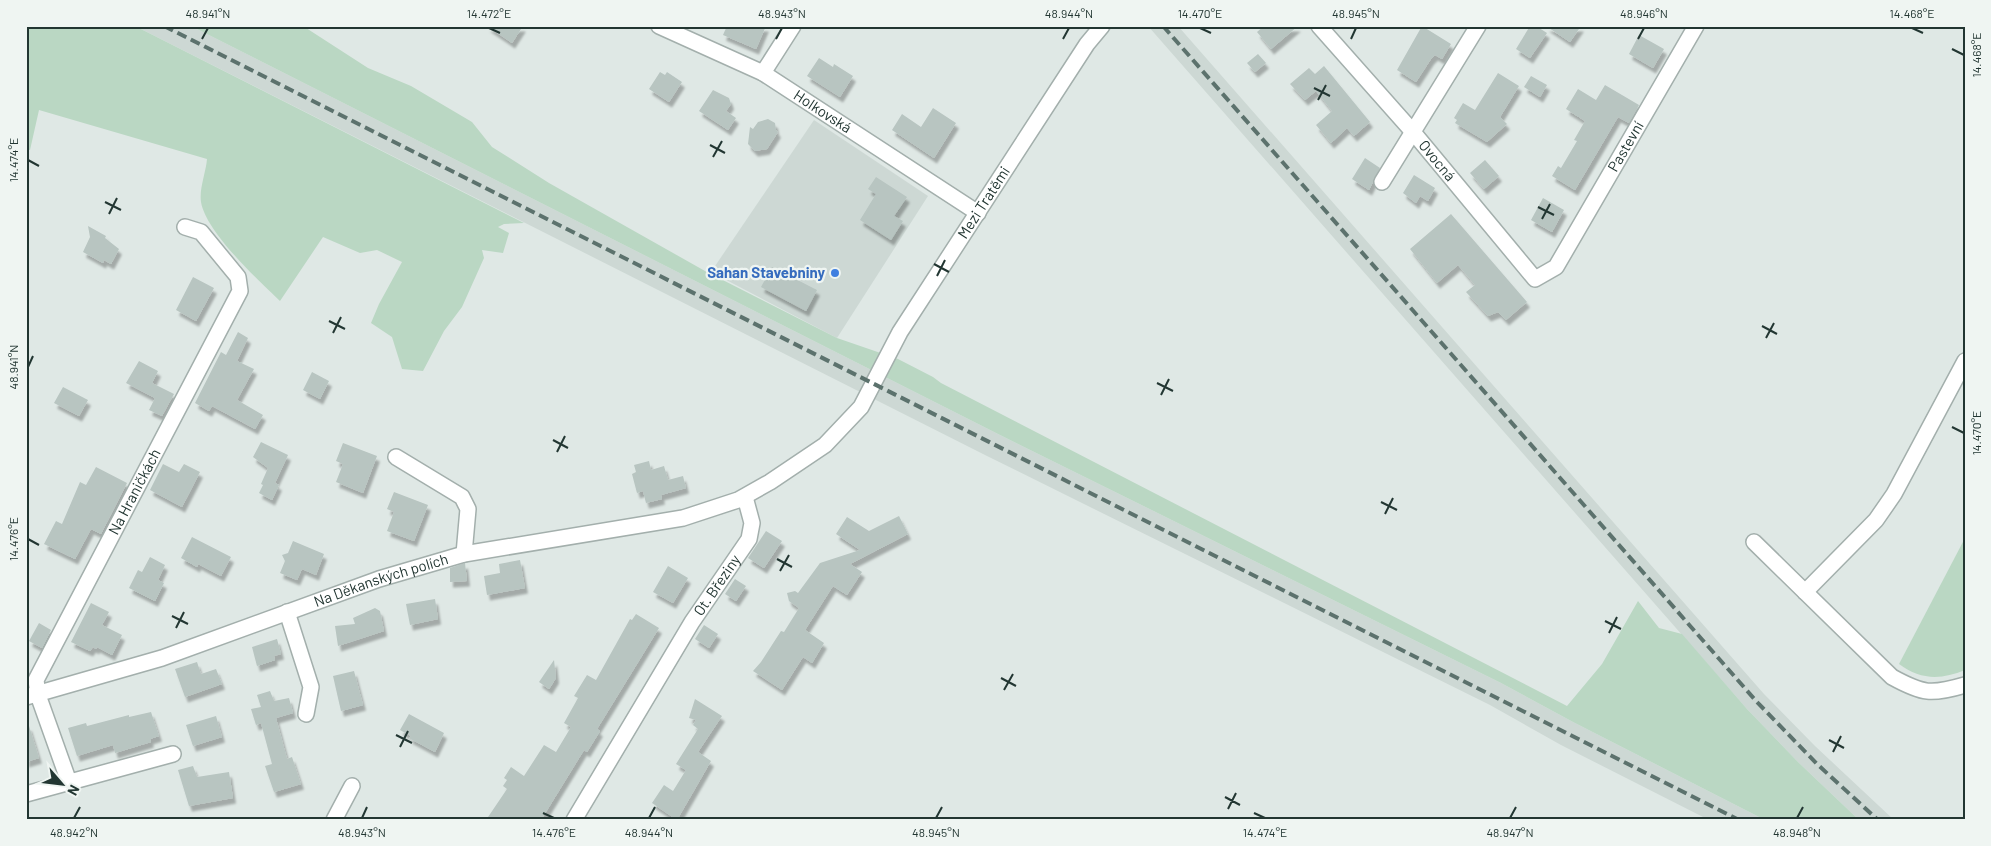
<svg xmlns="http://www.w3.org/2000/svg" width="1991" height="846" font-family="Barlow,sans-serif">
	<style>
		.built { fill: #cdd8d4 }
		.green { fill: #bad7c3 }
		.building { fill: #b8c5c1; filter: url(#shadow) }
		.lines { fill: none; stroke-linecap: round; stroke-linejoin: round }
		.minor-casing { stroke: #a3afac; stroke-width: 18 }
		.minor { stroke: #fff; stroke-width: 15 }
		.rail { stroke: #5c726d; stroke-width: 4; stroke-dasharray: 10 5; stroke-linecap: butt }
		.ticks { fill: none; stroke: #223632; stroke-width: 2 }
		.shop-dot { fill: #3f7fe0; stroke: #eff5f2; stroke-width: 2 }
		.labels { text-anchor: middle; stroke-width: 4.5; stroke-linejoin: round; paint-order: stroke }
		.street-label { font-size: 15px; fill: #223632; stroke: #eff5f2 }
		.shop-label { font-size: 15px; font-weight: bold; fill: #366cbe; stroke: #eff5f2; text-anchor: end }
		.neatline { fill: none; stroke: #223632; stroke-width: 2 }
		.ticks-label { font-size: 12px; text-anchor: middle; fill: #223632 }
	</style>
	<defs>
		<filter id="shadow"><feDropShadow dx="3" dy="5.5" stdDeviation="1" flood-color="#0004"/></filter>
	</defs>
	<rect width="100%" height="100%" fill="#dfe8e5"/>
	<g class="built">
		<path d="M135,26H191L998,434L1501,683L1573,722L1765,820H1709L1561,745L1490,705L987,456Z"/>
		<path d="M1148,26H1178L1764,694L1815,746L1894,820H1859L1798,762L1747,709Z"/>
		<path d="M814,120L928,196L837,338L711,272Z"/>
	</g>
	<g class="green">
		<path d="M26,26H135L524,223L504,224L498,227L509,233L503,253L482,250L484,258L462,307L444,331L423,371L402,369L392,337L371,323L379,304L402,262L377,250L360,253L323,237L280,301C258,280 206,232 201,202C199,189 206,172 207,159L39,110L30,150L26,149Z"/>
		<path d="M191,26H303L368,68L411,86L472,122L492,147L549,183L705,271L837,338L898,359L933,377L941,383L1567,706L1602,664L1638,601L1659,628L1682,634L1747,709L1798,762L1859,820H1765L1573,722L1501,683L998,434Z"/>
		<path d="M1965,538V670C1941,680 1920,680 1899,664Z"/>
	</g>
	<g class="building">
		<path d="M487,26H523L512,43Z"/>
		<path d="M727,26H766L756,49L723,35Z"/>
		<path d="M1264,26H1298L1271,49L1257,32Z"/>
		<path d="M1422,26L1451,44L1442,59L1435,55L1431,59L1416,82L1397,70Z"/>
		<path d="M1530,26H1536L1547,33L1530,58L1516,49Z"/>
		<path d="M1546,26H1581L1570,42Z"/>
		<path d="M1639,35L1664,49L1653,68L1629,54Z"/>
		<path d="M1258,54L1266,63L1255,72L1247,63Z"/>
		<path d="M819,58L833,67L834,64L853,76L840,97L807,76Z"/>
		<path d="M1324,66L1370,122L1354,136L1347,128L1331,143L1316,125L1332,111L1316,91L1305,100L1290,84L1309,68L1315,74Z"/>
		<path d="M660,72L665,75L667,72L682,82L669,102L649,89Z"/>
		<path d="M1498,73L1519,86L1500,117L1507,124L1487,142L1455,123L1457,120L1454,118L1463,103L1475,110Z"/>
		<path d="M1531,76L1547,85L1540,97L1524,87Z"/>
		<path d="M1605,85L1639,105L1629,123L1618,117L1575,190L1552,176L1558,166L1561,168L1577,141L1574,140L1585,121L1566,109L1578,89L1596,100Z"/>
		<path d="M713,90L729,98L731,104L726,111L736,118L728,130L699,111Z"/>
		<path d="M933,108L956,123L934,158L892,130L902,114L921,127Z"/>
		<path d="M768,119L775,123L776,130L778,132L767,149L755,151L748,144L750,127L753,129L758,122Z"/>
		<path d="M1365,158L1380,168L1369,190L1352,179Z"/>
		<path d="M1485,160L1499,176L1484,189L1470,173Z"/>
		<path d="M1414,175L1435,188L1428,201L1420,196L1416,203L1403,193Z"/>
		<path d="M876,177L907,197L894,216L903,221L891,240L860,220L876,194L868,189Z"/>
		<path d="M1543,198L1564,210L1552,232L1531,220Z"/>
		<path d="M1451,214L1527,302L1506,320L1498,312L1488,316L1466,292L1475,285L1458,265L1437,283L1410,249Z"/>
		<path d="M88,226L106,236L105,238L119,249L111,264L104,260L103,263L83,252L90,237Z"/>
		<path d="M772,267L817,290L806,311L761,287Z"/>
		<path d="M193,277L214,288L196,321L176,310Z"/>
		<path d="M238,332L248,338L237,361L254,369L237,400L263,415L255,429L212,406L209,411L195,403L221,352L226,355Z"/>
		<path d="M139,361L158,371L152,383L174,394L162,416L149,410L155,398L126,383Z"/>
		<path d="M312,372L329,381L320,399L303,390Z"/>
		<path d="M63,387L88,400L79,416L54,403Z"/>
		<path d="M261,442L288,455L275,483L279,485L272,500L259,493L263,485L261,484L268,468L253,457Z"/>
		<path d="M343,443L377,456L363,493L336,482L343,464L336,461Z"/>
		<path d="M649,461L651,470L664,466L668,480L683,476L686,488L661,495L662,499L646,503L643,491L637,493L632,474L636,472L634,465Z"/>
		<path d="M163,464L179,472L184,464L200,472L182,507L150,490Z"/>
		<path d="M96,467L127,483L101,534L91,529L75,559L44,544L56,521L62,524L80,482L86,485Z"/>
		<path d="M394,492L428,505L414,541L387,531L394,512L387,509Z"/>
		<path d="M899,516L908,534L850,564L862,572L847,595L833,586L805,630L824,643L812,663L803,657L782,690L753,671L761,662L781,631L784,632L799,608L789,601L787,593L795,591L798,593L820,563L860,550L836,534L847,517L869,531Z"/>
		<path d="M766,531L782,541L764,568L748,558Z"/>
		<path d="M192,537L231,557L221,576L198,564L197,567L181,558Z"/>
		<path d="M293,541L324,554L316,575L302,569L297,580L280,573L285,561L282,555L288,553Z"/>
		<path d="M150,557L165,565L158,580L164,583L155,601L129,588L138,570L142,572Z"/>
		<path d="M520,560L525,588L487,595L484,576L500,573L499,564Z"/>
		<path d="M465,563L467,581L450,582V568Z"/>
		<path d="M668,566L688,578L673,603L653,592Z"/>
		<path d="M735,579L746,586L736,601L725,594Z"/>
		<path d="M435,599L438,619L410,625L406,604Z"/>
		<path d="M91,603L109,612L102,625L122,635L112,655L97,647L96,649L93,647L90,651L71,642Z"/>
		<path d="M375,608L380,611L384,631L338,646L335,626L355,624L353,618Z"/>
		<path d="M636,614L659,628L597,729L600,731L587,752L584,750L541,820H486L507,789L503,786L507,780L504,778L511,767L524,776L544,745L556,752L571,727L564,723L578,698L574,696L587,675L596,680L630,619L632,620Z"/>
		<path d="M39,623L51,630L42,648L29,641Z"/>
		<path d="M704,625L718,634L709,648L695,639Z"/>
		<path d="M277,639L281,654L274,656L275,660L257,666L252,647Z"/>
		<path d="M554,660L556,678L549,689L539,682Z"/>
		<path d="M197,662L201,674L216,669L222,684L185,697L175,669Z"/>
		<path d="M354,671L363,705L341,711L333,676Z"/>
		<path d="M270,691L274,701L289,698L293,713L276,718L287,759L292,757L301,784L274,792L265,766L272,764L261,723L256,725L251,709L261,707L257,695Z"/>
		<path d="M695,699L722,716L698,752L711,761L677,820L652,803L664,785L673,791L686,770L676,764L698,729L693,725L696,720L689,718Z"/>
		<path d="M151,712L159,736L150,739L151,742L115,753L113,745L77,756L68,728L86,723L87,726L129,715V717Z"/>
		<path d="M409,714L444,733L435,752L409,738L411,736L400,730Z"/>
		<path d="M216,716L222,737L193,746L186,725Z"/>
		<path d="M26,726H29L39,758L26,762Z"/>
		<path d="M193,766L197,777L229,772L233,798L189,806L178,770Z"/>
	</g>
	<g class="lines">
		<g class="minor-casing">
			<g id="minor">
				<path id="s1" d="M659,26L763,73L978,213"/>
				<path id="s2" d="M1319,26L1413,132L1535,279L1556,267L1696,26"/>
				<path d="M763,73L793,26"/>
				<path d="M1382,182L1478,26"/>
				<path d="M396,457L462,497L468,509L464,554"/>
				<path d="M1754,542L1892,677C1923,694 1931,695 1965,685"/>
				<path d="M1805,592L1876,520L1894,494L1965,361"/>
				<path d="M287,612L311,687L306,714"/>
				<path id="s3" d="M26,697L162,658L379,579L464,554L683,518L738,500L770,482L825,445L861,407L900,332L1087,44L1102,26"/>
				<path id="s4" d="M69,782L38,695L36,680L240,291L238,277L201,232L185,227"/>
				<path d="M26,794L173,754"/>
				<path d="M334,820L352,786"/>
				<path id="s5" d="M574,820L692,622L749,539L752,523L745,497"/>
			</g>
		</g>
		<use href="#minor" class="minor"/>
		<g class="rail">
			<path d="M164,26L1739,820"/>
			<path d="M1163,26L1757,702L1817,764L1878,820"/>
		</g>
	</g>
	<path class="ticks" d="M489,28L500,33M1200,28L1211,33M1912,28L1923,33M202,39L208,28M776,39L782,28M1063,39L1069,28M1351,39L1356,28M1638,39L1644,28M1952,49L1964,55M1314,88L1330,96M1318,100L1326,85M710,145L725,153M713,157L722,141M28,160L39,166M105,202L121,210M1538,207L1554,215M109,214L117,198M1542,219L1550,204M934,264L949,272M937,276L945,260M329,321L345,329M1762,326L1777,334M333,333L341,317M1766,338L1774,323M28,367L33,356M1157,383L1173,391M1161,395L1169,379M1952,427L1964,433M553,440L568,448M557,452L565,436M1381,502L1397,510M1385,514L1393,498M28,539L39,545M777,559L792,567M780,571L789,555M172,616L188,624M1605,621L1621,629M176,628L184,612M1609,633L1617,617M1001,678L1016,686M1004,690L1013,674M396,735L412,743M1829,740L1844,748M400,747L408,731M1833,752L1841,736M1225,797L1240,805M1228,809L1236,793M543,813L554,818M1254,813L1265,818M74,818L80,807M362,818L367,807M649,818L655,807M936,818L942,807M1510,818L1516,807M1797,818L1803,807"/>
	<circle class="shop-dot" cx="835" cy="273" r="5"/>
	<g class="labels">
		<g class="street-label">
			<text dy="5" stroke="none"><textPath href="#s1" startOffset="185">Holkovská</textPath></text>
			<text dy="5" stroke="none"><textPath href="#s2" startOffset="496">Pastevní</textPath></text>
			<text dy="5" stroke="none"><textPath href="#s2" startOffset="179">Ovocná</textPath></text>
			<text dy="5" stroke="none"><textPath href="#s3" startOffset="1135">Mezi Tratěmi</textPath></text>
			<text dy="5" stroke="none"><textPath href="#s4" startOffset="320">Na Hraničkách</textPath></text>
			<text dy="5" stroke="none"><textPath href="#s3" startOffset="374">Na Děkanských polích</textPath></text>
			<text dy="5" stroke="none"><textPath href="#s5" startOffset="275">Ot. Březiny</textPath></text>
		</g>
		<g class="shop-label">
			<text x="825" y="278">Sahan Stavebniny</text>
		</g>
	</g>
	<rect width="1991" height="846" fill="none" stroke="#eff5f2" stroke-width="55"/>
	<g transform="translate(62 784) rotate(118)" stroke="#eff5f2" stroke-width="4" paint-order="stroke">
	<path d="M0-4L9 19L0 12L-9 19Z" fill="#223632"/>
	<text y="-8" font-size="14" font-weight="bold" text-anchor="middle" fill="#223632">N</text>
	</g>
	<rect x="28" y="28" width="1936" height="790" class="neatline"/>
	<g class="ticks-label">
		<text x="208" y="18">48.941°N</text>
		<text x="489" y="18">14.472°E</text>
		<text x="782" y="18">48.943°N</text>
		<text x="1069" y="18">48.944°N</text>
		<text x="1200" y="18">14.470°E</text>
		<text x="1356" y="18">48.945°N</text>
		<text x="1644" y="18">48.946°N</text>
		<text x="1912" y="18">14.468°E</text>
		<text transform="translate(1977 55) rotate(-90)" y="4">14.468°E</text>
		<text transform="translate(14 160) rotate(-90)" y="4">14.474°E</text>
		<text transform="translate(14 367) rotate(-90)" y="4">48.941°N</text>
		<text transform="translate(1977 433) rotate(-90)" y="4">14.470°E</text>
		<text transform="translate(14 539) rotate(-90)" y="4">14.476°E</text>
		<text x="74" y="837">48.942°N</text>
		<text x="362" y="837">48.943°N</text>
		<text x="554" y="837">14.476°E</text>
		<text x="649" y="837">48.944°N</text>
		<text x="936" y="837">48.945°N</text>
		<text x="1265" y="837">14.474°E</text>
		<text x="1510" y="837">48.947°N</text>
		<text x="1797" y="837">48.948°N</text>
	</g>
</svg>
